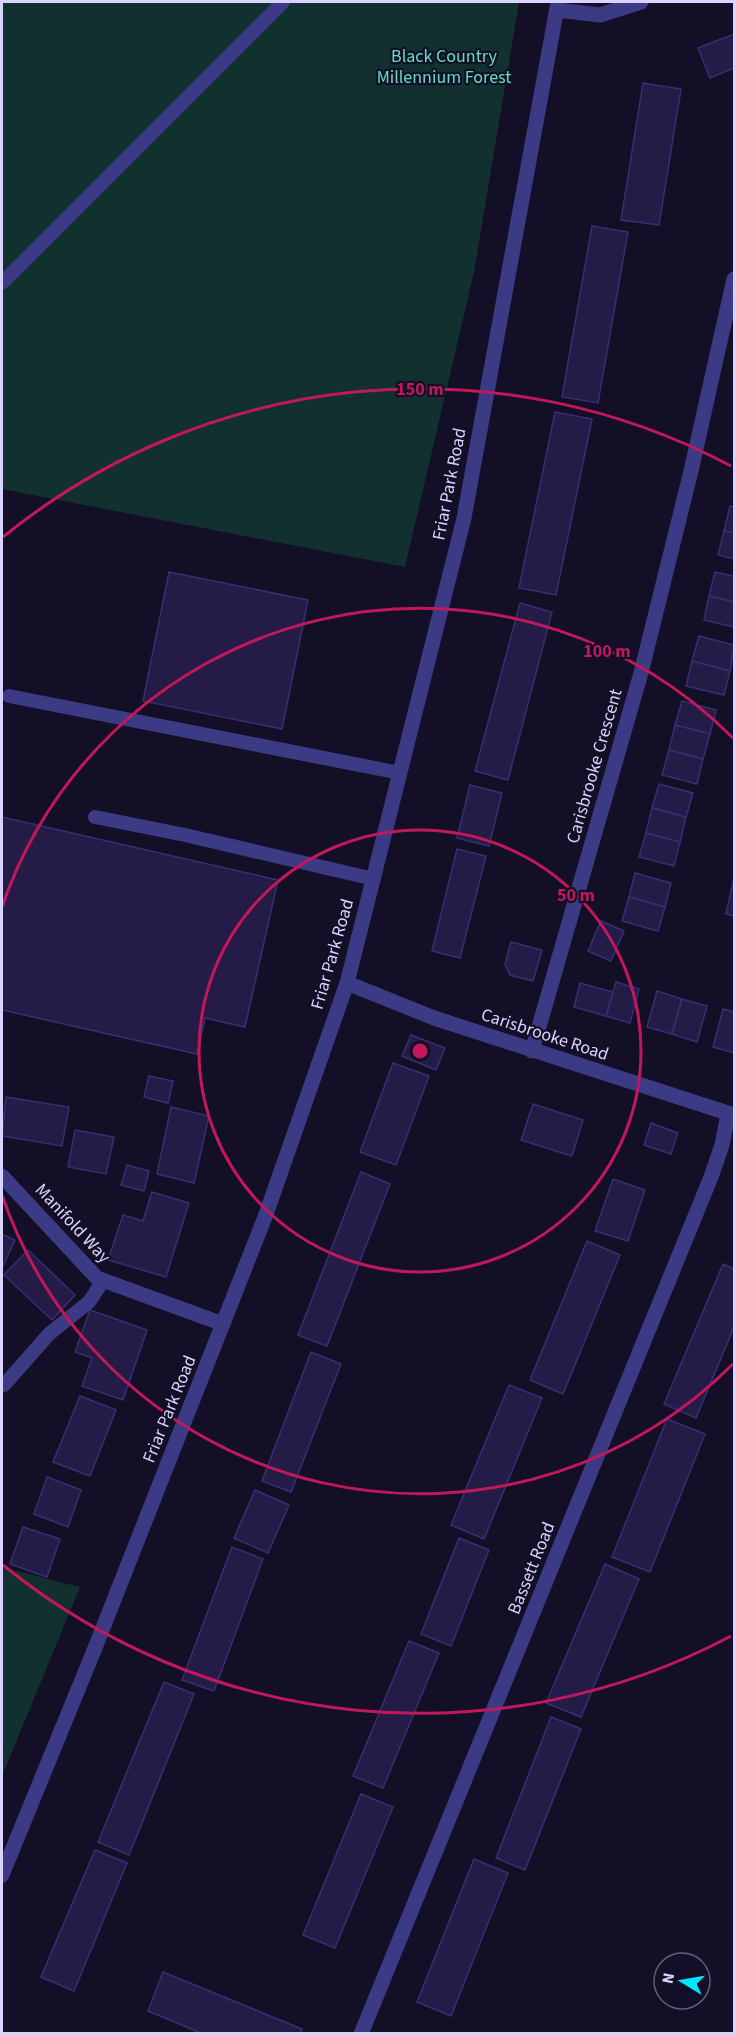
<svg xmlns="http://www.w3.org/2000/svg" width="736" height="2035" font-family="'Source Sans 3',sans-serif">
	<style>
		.green { fill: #12302f }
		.building { fill: #241b47; stroke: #3b2d73; stroke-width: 1.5 }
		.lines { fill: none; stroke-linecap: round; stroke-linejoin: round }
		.service { stroke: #3d3a85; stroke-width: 14 }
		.minor { stroke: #3d3a85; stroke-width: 15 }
		.ring { fill: none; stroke: #c2185b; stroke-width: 3 }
		.labels { text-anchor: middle; stroke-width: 4.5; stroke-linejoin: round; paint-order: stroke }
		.park-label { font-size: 18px; fill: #5fe0c0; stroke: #130f26 }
		.street-label { font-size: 18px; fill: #d9d4ff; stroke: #130f26 }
		.centre { fill: #c2185b; stroke: #130f26; stroke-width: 3 }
		.ring-label { font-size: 18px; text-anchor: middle; font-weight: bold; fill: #c2185b; stroke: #130f26; stroke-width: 4.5; stroke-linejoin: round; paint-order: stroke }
	</style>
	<rect width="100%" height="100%" fill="#130f26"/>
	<g class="green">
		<path d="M2,2H519L474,272L405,567L2,489Z"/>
		<path d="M2,1567L80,1587L2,1776Z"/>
	</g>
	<g class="building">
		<path d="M734,34V68L710,78L698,48Z"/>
		<path d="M643,83L681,89L659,225L621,220Z"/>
		<path d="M592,226L628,232L598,403L562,397Z"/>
		<path d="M555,412L592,419L556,595L519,588Z"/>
		<path d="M730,506L734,507V533L724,531Z"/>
		<path d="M724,531L734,533V559L718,555Z"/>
		<path d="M169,572L308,600L282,729L143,701Z"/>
		<path d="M715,572L734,576V602L709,596Z"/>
		<path d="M709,596L734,602V627L704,620Z"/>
		<path d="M520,603L552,612L508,780L475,771Z"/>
		<path d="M699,636L734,645L730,671L692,661Z"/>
		<path d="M692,661L730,671L724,695L686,686Z"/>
		<path d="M682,701L716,710L710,734L675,725Z"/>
		<path d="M675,725L710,734L703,759L669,750Z"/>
		<path d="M669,750L703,759L697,784L662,775Z"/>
		<path d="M659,784L693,793L686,817L652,808Z"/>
		<path d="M470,785L502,793L489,846L457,838Z"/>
		<path d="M652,808L686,817L680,842L646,833Z"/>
		<path d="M2,817L278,880L245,1027L205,1018L197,1054L2,1010Z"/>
		<path d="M646,833L680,842L674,866L639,857Z"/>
		<path d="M457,849L486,856L460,958L432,951Z"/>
		<path d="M635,873L671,883L665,907L629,897Z"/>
		<path d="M734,878V916L726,914Z"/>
		<path d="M629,897L665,907L658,931L622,921Z"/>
		<path d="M601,921L624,931L611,961L588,951Z"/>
		<path d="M511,942L542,950L533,981L510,975L505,964Z"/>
		<path d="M616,982L639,989L630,1023L606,1016Z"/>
		<path d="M580,983L613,992L606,1016L574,1007Z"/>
		<path d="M657,991L682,999L672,1034L647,1027Z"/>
		<path d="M682,999L707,1006L697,1042L672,1034Z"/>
		<path d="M723,1009L734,1012V1053L713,1047Z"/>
		<path d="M411,1035L445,1048L436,1070L402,1056Z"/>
		<path d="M393,1063L429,1076L396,1165L360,1152Z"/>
		<path d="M149,1076L173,1081L168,1103L144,1097Z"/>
		<path d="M6,1097L69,1107L62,1146L2,1136Z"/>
		<path d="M533,1104L583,1120L572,1156L521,1140Z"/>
		<path d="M171,1107L209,1116L194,1183L157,1174Z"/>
		<path d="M651,1123L678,1133L671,1154L644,1145Z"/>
		<path d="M75,1130L114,1137L106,1174L68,1167Z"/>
		<path d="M127,1165L149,1171L144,1191L121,1185Z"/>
		<path d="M361,1172L390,1184L327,1346L298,1335Z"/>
		<path d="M613,1179L645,1190L628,1241L595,1231Z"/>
		<path d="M152,1192L189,1203L166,1277L108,1260L123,1215L143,1221Z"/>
		<path d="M2,1234L15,1240L2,1268Z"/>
		<path d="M587,1241L620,1255L563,1394L530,1380Z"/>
		<path d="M28,1250L75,1295L52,1320L4,1275Z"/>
		<path d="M723,1264L734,1269V1327L696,1418L664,1404Z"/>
		<path d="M90,1310L147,1330L123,1400L82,1386L92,1358L75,1352Z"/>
		<path d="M311,1352L341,1364L291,1492L262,1481Z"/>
		<path d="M509,1385L542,1398L484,1539L451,1525Z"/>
		<path d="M80,1396L116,1410L90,1476L53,1462Z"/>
		<path d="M667,1419L705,1434L650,1572L612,1557Z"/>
		<path d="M47,1477L81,1490L68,1527L34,1514Z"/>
		<path d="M255,1490L289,1505L268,1553L234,1538Z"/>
		<path d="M23,1527L60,1539L47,1577L10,1564Z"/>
		<path d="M459,1538L489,1550L451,1646L421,1634Z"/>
		<path d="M232,1547L263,1559L214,1691L182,1680Z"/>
		<path d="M605,1564L639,1579L581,1717L546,1703Z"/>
		<path d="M409,1641L439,1653L383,1788L353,1776Z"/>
		<path d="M164,1682L194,1694L129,1855L98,1842Z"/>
		<path d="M551,1717L581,1729L525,1870L496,1858Z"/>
		<path d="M361,1794L393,1807L335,1948L303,1935Z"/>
		<path d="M95,1850L127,1863L74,1991L41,1977Z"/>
		<path d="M474,1859L508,1873L451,2016L417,2002Z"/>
		<path d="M163,1972L302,2029L301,2034H203L148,2011Z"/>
	</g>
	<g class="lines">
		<g class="service">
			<path d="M2,283L283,2"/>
			<path d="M9,696L400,773"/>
			<path d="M95,817L185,835L374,879"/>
			<path d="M2,1385H4L49,1334L89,1302L103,1281"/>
		</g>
		<g class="minor">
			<path d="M557,10L600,15L641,2"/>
			<path d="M347,983L434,1018L734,1115"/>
			<path d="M532,1051L641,673L691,471L734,279"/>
			<path d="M2,1176L97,1278L223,1324"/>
			<path d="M2,1875L95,1648L265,1217L347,983L464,518L558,2"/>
			<path d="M361,2034L711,1177L722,1145L728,1114"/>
		</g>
	</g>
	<g class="ring">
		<circle cx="420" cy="1051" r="221"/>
		<path d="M733 1364A442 442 0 0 1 2 1195M2 907A442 442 0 0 1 733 738"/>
		<path d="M731 1636A662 662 0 0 1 3 1565M3 537A662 662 0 0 1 731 466"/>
	</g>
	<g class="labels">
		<g class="park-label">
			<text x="444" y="62">Black Country<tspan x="444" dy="21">Millennium Forest</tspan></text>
		</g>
		<g class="street-label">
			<text transform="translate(449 484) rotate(-79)" y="6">Friar Park Road</text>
			<text transform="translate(594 766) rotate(-74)" y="6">Carisbrooke Crescent</text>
			<text transform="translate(332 954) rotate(-74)" y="6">Friar Park Road</text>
			<text transform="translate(545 1034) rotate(18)" y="6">Carisbrooke Road</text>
			<text transform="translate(73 1223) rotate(47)" y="6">Manifold Way</text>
			<text transform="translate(169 1409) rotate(-68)" y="6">Friar Park Road</text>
			<text transform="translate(531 1568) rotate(-68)" y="6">Bassett Road</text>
		</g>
	</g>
	<circle cx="420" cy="1051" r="9" class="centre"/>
	<g class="ring-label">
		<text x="420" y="395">150 m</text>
		<text x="607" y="657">100 m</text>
		<text x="576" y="901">50 m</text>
	</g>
	<rect width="736" height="2035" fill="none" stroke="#d9d4ff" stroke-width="6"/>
	<g transform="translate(682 1981) rotate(281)"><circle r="28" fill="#130f26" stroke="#625e7d" stroke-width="1.5"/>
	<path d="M0-4.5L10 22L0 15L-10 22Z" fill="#00e5ff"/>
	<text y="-9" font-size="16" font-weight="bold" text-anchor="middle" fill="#d9d4ff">N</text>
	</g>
</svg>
